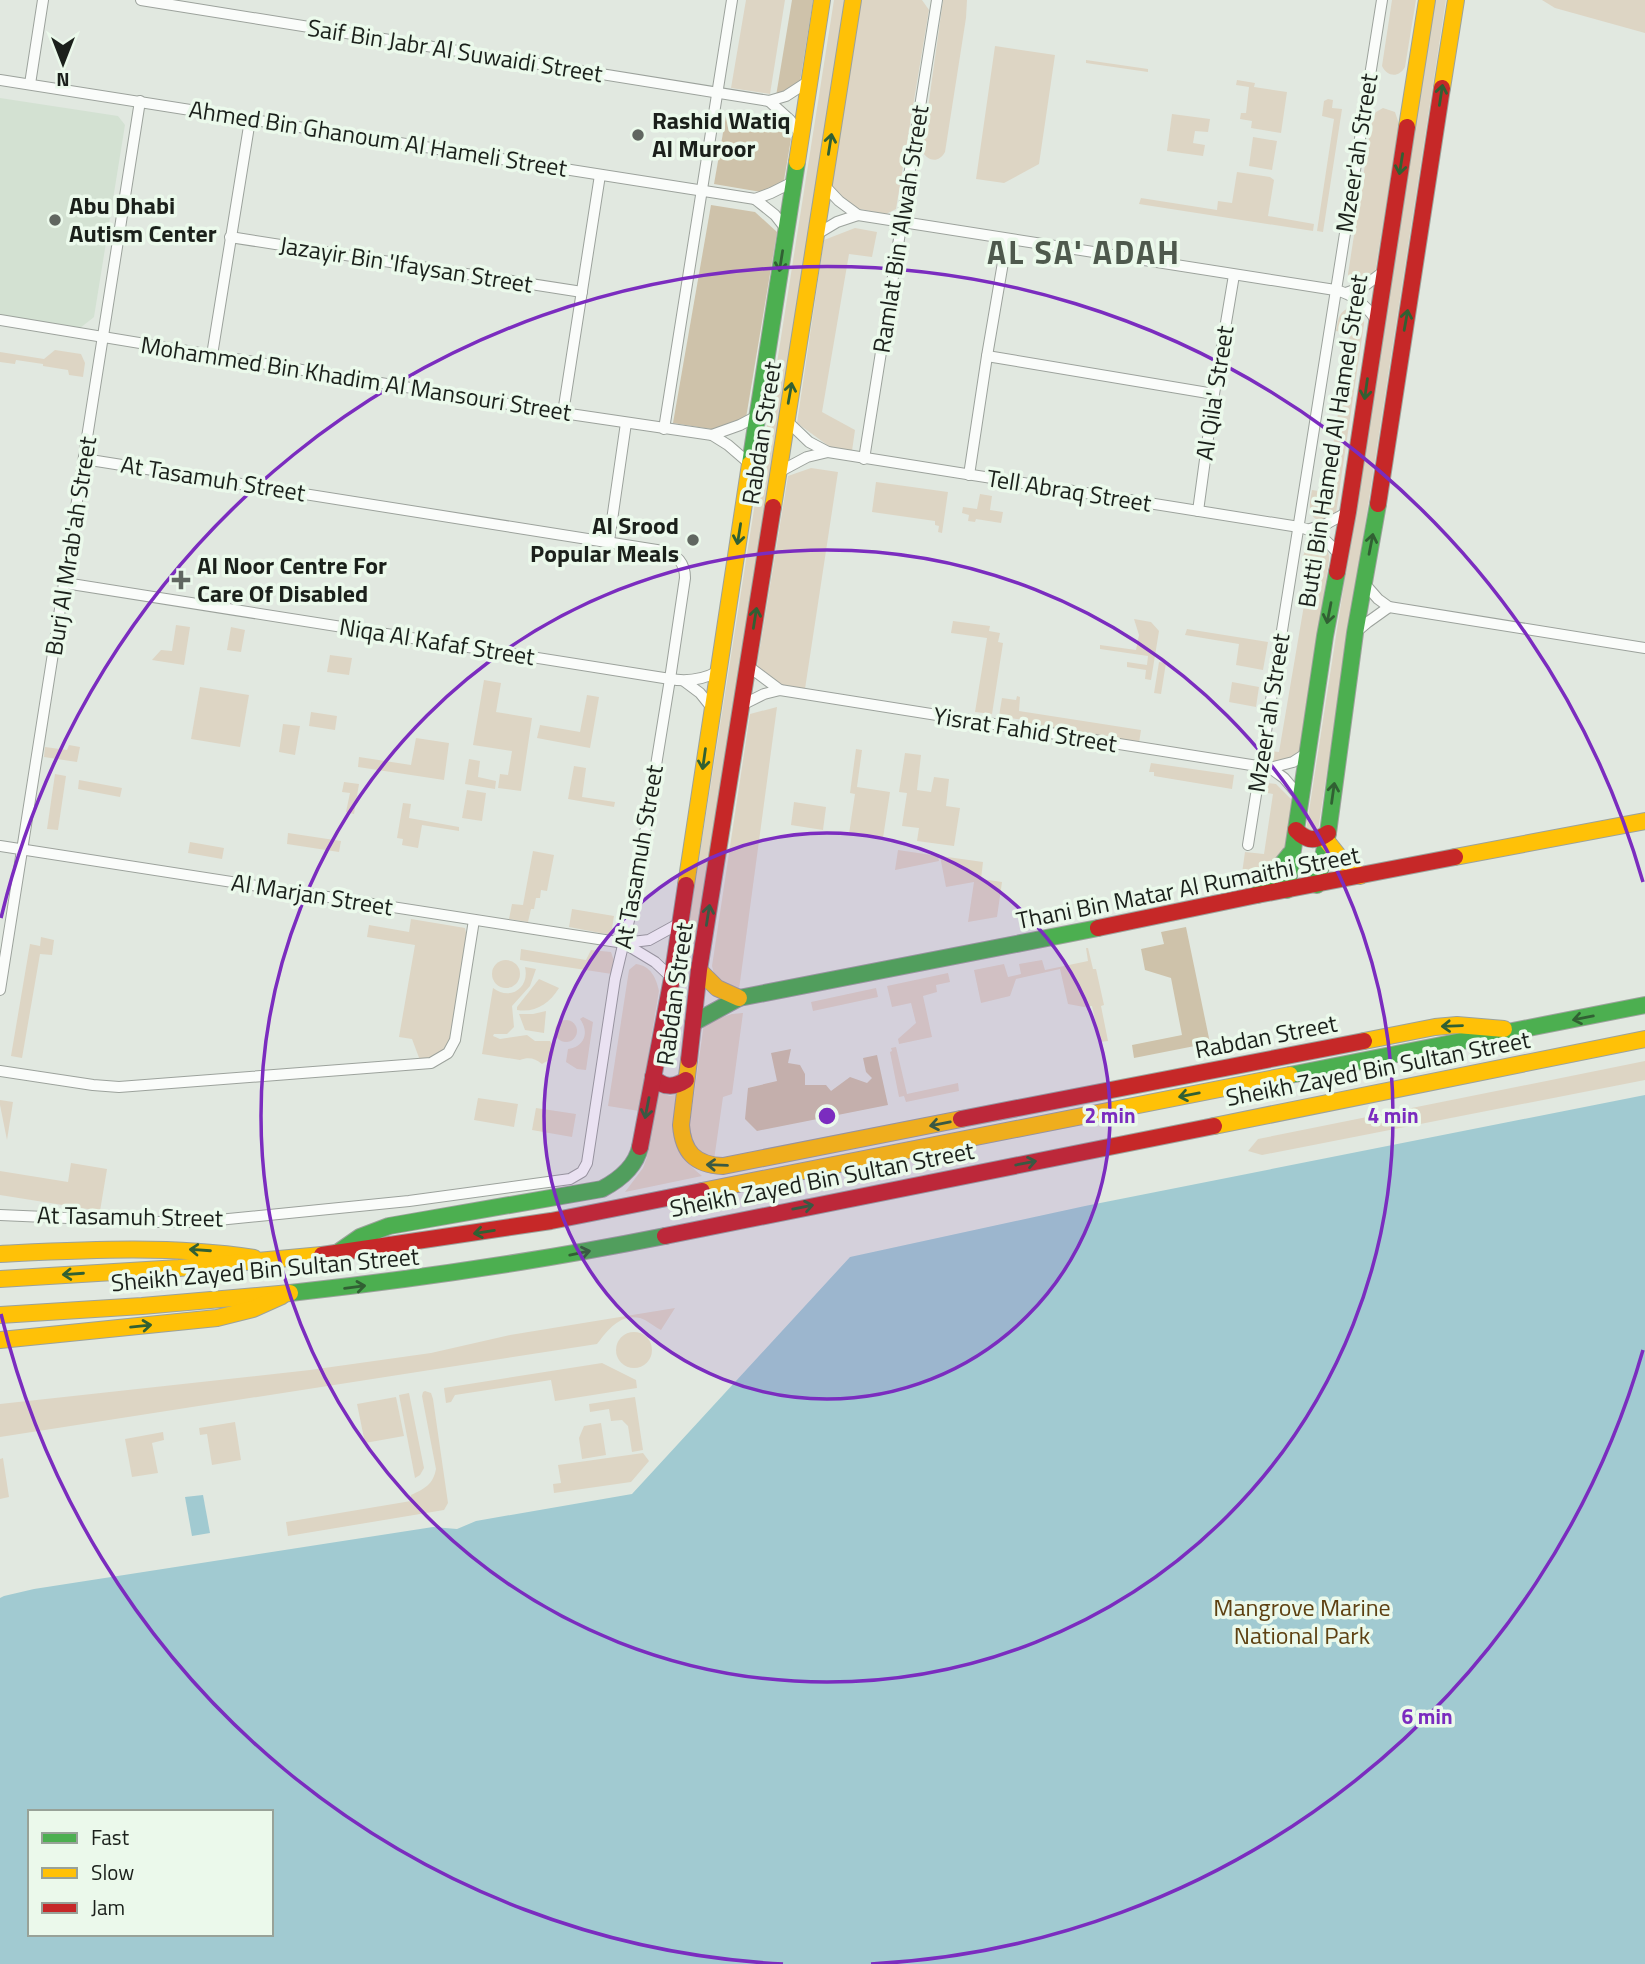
<svg xmlns="http://www.w3.org/2000/svg" width="1645" height="1964" font-family="'Titillium Web',sans-serif">
	<style>
		.built { fill: #d3e1d2 }
		.green { fill: #ddd5c4 }
		.forest { fill: #cec2aa }
		.water { fill: #a1cad1; fill-rule: evenodd }
		.lines { fill: none; stroke-linecap: round; stroke-linejoin: round }
		.street-casing { stroke: #9ca29c; stroke-width: 12 }
		.fast-casing { stroke: #9ca29c; stroke-width: 18 }
		.slow-casing { stroke: #9ca29c; stroke-width: 18 }
		.jam-casing { stroke: #9ca29c; stroke-width: 18 }
		.street { stroke: #fafcfa; stroke-width: 10 }
		.fast { stroke: #4caf50; stroke-width: 16 }
		.slow { stroke: #ffc107; stroke-width: 16 }
		.jam { stroke: #c62828; stroke-width: 16 }
		.oneway { stroke: #316033 }
		.ring { fill: none; stroke: #7b2cbf; stroke-width: 3.5 }
		.poi-dot { fill: #606660; stroke: #ebf9eb; stroke-width: 2.5 }
		.labels { text-anchor: middle; stroke-width: 7; stroke-linejoin: round; paint-order: stroke }
		.street-label { font-size: 24px; fill: #1b201b; stroke: #ebf9eb }
		.poi-label { font-size: 24px; font-weight: bold; fill: #1b201b; stroke: #ebf9eb; text-anchor: start }
		.park-label { font-size: 24px; fill: #5e4112; stroke: #ebf9eb }
		.district-label { font-size: 32px; font-weight: bold; letter-spacing: 2px; fill: #4e594d; stroke: #ebf9eb }
		.centre { fill: #7b2cbf; stroke: #ebf9eb; stroke-width: 3.5 }
		.ring-label { font-size: 21px; text-anchor: middle; font-weight: bold; fill: #7b2cbf; stroke: #ebf9eb; stroke-width: 7; stroke-linejoin: round; paint-order: stroke }
	</style>
	<rect width="100%" height="100%" fill="#e1e8e0"/>
	<path class="built" d="M0,98L118,116L125,125L94,317L80,328L0,315Z"/>
	<g class="green">
		<path d="M746,0H785L770,94L731,88Z"/>
		<path d="M834,0H847L699,945L686,942Z"/>
		<path d="M861,0H922L929,10L896,209L886,214L855,208L831,186Z"/>
		<path d="M943,0H967L966,18L945,152C939,163 928,162 922,151Z"/>
		<path d="M1392,0H1416L1405,67C1399,78 1387,77 1382,66Z"/>
		<path d="M1434,0H1446L1317,837H1305Z"/>
		<path d="M1542,0H1645V33L1555,8Z"/>
		<path d="M995,46L1055,55L1039,164L1004,183L976,179Z"/>
		<path d="M1086,60L1148,69V72L1086,63Z"/>
		<path d="M1237,80L1255,83L1254,87L1287,92L1281,133L1251,128L1252,121L1240,119L1241,113H1246L1249,87L1236,85Z"/>
		<path d="M1328,99L1333,100L1332,108L1342,109L1323,232L1317,231L1334,119L1322,116L1324,101Z"/>
		<path d="M1383,108L1395,112L1399,124L1374,279L1357,287L1349,281L1348,274L1372,119L1376,112Z"/>
		<path d="M1172,114L1210,119L1208,132L1195,131L1193,143L1205,145L1203,156L1167,151Z"/>
		<path d="M1253,137L1277,141L1272,170L1249,166Z"/>
		<path d="M1237,172L1270,177L1274,180L1268,216L1314,224L1313,231L1139,204L1141,198L1217,210L1218,201L1232,203Z"/>
		<path d="M855,228L877,232L872,257L849,254L822,412L855,430L852,451L830,447L797,423L824,240Z"/>
		<path d="M1349,308C1359,308 1365,314 1364,324L1336,513L1335,515L1319,521C1306,514 1310,503 1312,490L1326,492L1350,334L1336,331C1338,321 1338,312 1349,308Z"/>
		<path d="M55,350L81,354L85,363L83,377L69,375L68,370L43,366V364L16,360L15,364L0,362V352L44,359Z"/>
		<path d="M811,468L838,472L805,689L781,686L757,666L788,476Z"/>
		<path d="M876,482L948,492L942,533L938,532L939,526L935,525V521L872,512Z"/>
		<path d="M980,494L992,496L990,510L1003,512L1001,523L976,519L975,522L968,521L969,515L962,513L963,507L977,509Z"/>
		<path d="M1314,544C1324,544 1330,550 1329,560L1301,749L1297,755L1275,765C1268,761 1268,758 1269,751L1279,752L1311,564L1301,562L1306,548Z"/>
		<path d="M1134,619L1151,622L1159,631L1151,680L1145,679L1146,670L1127,667V662L1147,665L1148,656L1100,649V645L1136,650L1139,635Z"/>
		<path d="M953,621L990,626L989,631L1000,633L998,642L1003,643L992,714L975,712L987,638L951,633Z"/>
		<path d="M176,625L190,627L184,665L152,660L161,650L172,651Z"/>
		<path d="M231,627L245,630L241,652L227,650Z"/>
		<path d="M1187,629L1268,642L1263,670L1236,665L1239,644L1185,635Z"/>
		<path d="M330,655L352,658L349,675L327,672Z"/>
		<path d="M1159,662L1166,663L1161,694L1154,693Z"/>
		<path d="M484,680L501,683L496,712L532,718L521,791L498,788L500,774L508,775L512,751L473,745Z"/>
		<path d="M1232,682L1259,687L1256,707L1229,702Z"/>
		<path d="M200,687L249,695L240,747L191,739Z"/>
		<path d="M587,695L599,697L590,748L537,738L540,725L580,732Z"/>
		<path d="M1017,696L1020,697L1019,711L1141,730L1139,743L1023,724V720L999,716L1002,698L1016,700Z"/>
		<path d="M777,707L738,997L716,982L712,966L750,714Z"/>
		<path d="M311,712L337,716L335,730L309,726Z"/>
		<path d="M283,724L300,726L295,755L279,752Z"/>
		<path d="M416,738L449,743L444,780L358,767L359,757L411,765Z"/>
		<path d="M69,745L80,747L77,762L44,757L45,747L67,750Z"/>
		<path d="M856,749L862,750L857,787L890,792L883,838L849,834L855,794L850,793Z"/>
		<path d="M905,753L921,755L917,790L931,792L934,777L949,779L946,806L960,808L954,846L917,841L919,828L902,826L907,793L899,792Z"/>
		<path d="M469,759L480,761L478,777L496,781L495,789L465,784Z"/>
		<path d="M1151,763L1234,775L1232,789L1154,776V772H1149Z"/>
		<path d="M574,766L586,768L582,797L615,802L614,807L568,799Z"/>
		<path d="M55,774L66,776L58,830L47,829Z"/>
		<path d="M79,780L122,788L120,797L78,789Z"/>
		<path d="M344,782L359,784L354,814L346,812L350,793L342,792Z"/>
		<path d="M1267,783L1276,784L1293,801L1283,869L1267,887L1239,894L1245,852L1264,854L1273,794L1261,792L1263,786Z"/>
		<path d="M467,790L486,793L482,821L462,818Z"/>
		<path d="M794,802L826,807L823,830L791,825Z"/>
		<path d="M403,803L411,804L409,818L459,827V831L422,825L418,848L402,845L403,839L397,838Z"/>
		<path d="M288,833L341,841L339,852L287,844Z"/>
		<path d="M190,842L224,848L222,859L188,853Z"/>
		<path d="M898,850L938,856L939,861L895,870Z"/>
		<path d="M533,851L554,855L547,891L541,890L540,898H536L534,909H531L528,922L509,919L512,904L523,905Z"/>
		<path d="M940,856L983,862L981,879L1002,882L997,917L968,922L974,882L946,887Z"/>
		<path d="M572,909L614,916L611,935L569,927Z"/>
		<path d="M411,919L465,928L468,942L450,1047L421,1063L412,1039L399,1037L415,945L367,937L369,925L409,932Z"/>
		<path d="M41,937L54,940L52,955L40,954L22,1058L11,1056L30,944L40,946Z"/>
		<path d="M1086,948H1088L1093,969H1096L1104,1005L1101,1006L1108,1041L1100,1042L1092,1006L1084,1007L1068,1004L1060,969L1016,979L1010,996L981,1003L974,970L1004,964L1008,977L1021,974L1019,964L1042,960L1045,970L1088,961Z"/>
		<path d="M521,949L586,960L591,950L611,952L614,961L612,974L520,960Z"/>
		<circle cx="506" cy="974" r="14"/>
		<path d="M636,964C651,966 656,978 659,991L639,1111L608,1106L629,970Z"/>
		<path d="M525,967L536,969L530,986L512,1006L514,1027L507,1034H494L493,1036L500,1039L527,1035L535,1041H550C558,1052 553,1059 542,1064C535,1058 528,1057 520,1060L482,1054L493,988C510,1001 530,988 525,967Z"/>
		<path d="M948,973L950,982L936,985L937,992L923,996L932,1037L899,1044L898,1039L916,1023L911,1003L892,1007L887,986Z"/>
		<path d="M539,979L559,988C549,1004 535,1013 517,1010V1007Z"/>
		<path d="M876,988L878,997L813,1011L811,1002Z"/>
		<path d="M546,1011L544,1033L525,1030L519,1014H533Z"/>
		<path d="M743,1013L732,1094L723,1097L713,1167L697,1160L688,1138L704,1023L732,1014Z"/>
		<path d="M583,1017L593,1022L586,1070L577,1069L566,1062L568,1049C584,1047 590,1033 580,1019Z"/>
		<circle cx="566" cy="1031" r="11"/>
		<path d="M896,1047L907,1094L958,1083L959,1091L906,1102L904,1096L899,1097L890,1052L892,1051L891,1048Z"/>
		<path d="M1645,1061V1080L1262,1155L1248,1151L1258,1139Z"/>
		<path d="M658,1092L670,1096L683,1093C679,1131 669,1149 702,1176L625,1192L643,1168L647,1157Z"/>
		<path d="M478,1098L518,1104L514,1127L474,1120Z"/>
		<path d="M0,1100L13,1102L7,1140L0,1105Z"/>
		<path d="M536,1108L576,1114L572,1137L532,1130Z"/>
		<path d="M71,1163L107,1169L100,1211L0,1195V1171L68,1182Z"/>
		<path d="M675,1308L661,1330C655,1327 647,1320 640,1318C620,1313 607,1331 597,1344L0,1437V1404L310,1370L431,1353L510,1335Z"/>
		<circle cx="634" cy="1350" r="18"/>
		<path d="M602,1363L636,1380L637,1388L555,1401L551,1380L455,1395L451,1402L446,1403L444,1388Z"/>
		<path d="M425,1391L431,1393L433,1399L448,1503L444,1510L288,1536L286,1522L411,1501V1495C424,1489 433,1485 436,1469L422,1396L423,1392Z"/>
		<path d="M409,1393L424,1468L420,1475L415,1478L399,1395Z"/>
		<path d="M396,1397L404,1436L365,1443L357,1404Z"/>
		<path d="M635,1397L643,1450L632,1452L628,1426L622,1420L611,1421L609,1409L590,1412L589,1404Z"/>
		<path d="M235,1422L241,1460L212,1465L207,1434L200,1435L199,1428Z"/>
		<path d="M601,1423L606,1455L582,1459L579,1438L584,1426Z"/>
		<path d="M163,1432L164,1440L152,1443L158,1473L132,1477L125,1439Z"/>
		<path d="M643,1453L649,1461L631,1482L554,1493L553,1484L561,1483L558,1465Z"/>
		<path d="M3,1458L9,1497L0,1499V1459Z"/>
	</g>
	<g class="forest">
		<path d="M792,0H813L799,88L776,96Z"/>
		<path d="M726,116L778,125L791,139L783,186L767,193L714,184Z"/>
		<path d="M711,205L755,212L777,232L746,418L717,430L673,423Z"/>
		<path d="M1186,927L1210,1043L1134,1058L1132,1045L1182,1035L1171,978L1145,970L1141,949L1164,944L1161,932Z"/>
		<path d="M791,1049L788,1063L800,1065L805,1074V1085H826L831,1091L850,1077L867,1083L872,1078L866,1072L863,1058L877,1055L888,1105L757,1131L745,1119L748,1088L777,1081L771,1053Z"/>
	</g>
	<g class="water">
		<path d="M1645,1095V1964H0V1598L4,1596L34,1589L433,1527L457,1529L476,1521L632,1494L850,1257L1085,1206ZM30,1812H271V1934H30Z"/>
		<path d="M203,1495L210,1533L192,1536L185,1497Z"/>
	</g>
	<g class="lines">
		<g class="street-casing">
			<g id="street">
				<path d="M141,0L769,101L786,96L809,81"/>
				<path d="M0,80L755,199L771,193L795,181"/>
				<path d="M30,84L43,0"/>
				<path d="M769,101L790,120L801,135"/>
				<path d="M823,184L839,201L858,215L1335,290C1353,294 1365,304 1376,320"/>
				<path d="M755,199L775,215L786,229"/>
				<path d="M817,234L837,222L858,215"/>
				<path d="M230,237L582,292"/>
				<path d="M1346,293L1363,287L1383,272"/>
				<path d="M0,320L563,413L712,435L728,445L750,464"/>
				<path d="M212,355L250,120"/>
				<path d="M987,356L1214,394"/>
				<path d="M563,413L600,175"/>
				<path d="M786,420L809,442L828,452L1299,527C1317,531 1329,542 1340,556"/>
				<path d="M664,429L732,0"/>
				<path d="M712,435L740,425L757,416"/>
				<path d="M864,459L937,0"/>
				<path d="M779,472L807,457L828,452"/>
				<path d="M969,475L987,356L1007,239"/>
				<path d="M1198,511L1214,394L1234,275"/>
				<path d="M1310,529L1326,524L1348,512"/>
				<path d="M609,541L626,423"/>
				<path d="M65,583L670,679C688,682 702,680 717,672"/>
				<path d="M1364,583L1378,599L1389,607L1645,648"/>
				<path d="M1355,633L1368,622L1389,607"/>
				<path d="M748,666L780,690"/>
				<path d="M684,681L700,693L712,708"/>
				<path d="M742,705L764,694L780,690L1270,768L1293,762L1307,753"/>
				<path d="M1270,768L1284,778L1301,798"/>
				<path d="M1248,845L1382,0"/>
				<path d="M0,846L624,943L649,940L680,923"/>
				<path d="M627,945L655,962L672,978"/>
				<path d="M0,990L140,101"/>
				<path d="M0,1071L93,1085L119,1087L431,1063L448,1053L455,1040L474,920"/>
				<path d="M0,1215L159,1222H198L409,1201L570,1179L582,1172L587,1163L615,979L635,895L670,679L685,578C685,563 677,554 663,551L84,459"/>
			</g>
		</g>
		<g class="fast-casing">
			<g id="fast">
				<path d="M750,464L797,162"/>
				<path d="M1317,885L1328,833L1355,633L1378,504"/>
				<path d="M1287,890L1325,636L1337,572"/>
				<path d="M1257,895L1290,854"/>
				<path d="M693,1023L739,998L1098,928"/>
				<path d="M1290,1075L1645,1005"/>
				<path d="M337,1253L360,1237L389,1226L602,1189C619,1180 636,1166 640,1147"/>
				<path d="M290,1293C417,1279 540,1261 665,1236"/>
			</g>
		</g>
		<g class="slow-casing">
			<g id="slow">
				<path d="M1442,88L1456,0"/>
				<path d="M1407,127L1427,0"/>
				<path d="M797,162L822,0"/>
				<path d="M773,507L853,0"/>
				<path d="M1326,840L1341,859L1360,876"/>
				<path d="M1455,857L1645,821"/>
				<path d="M686,885L750,464"/>
				<path d="M699,970L717,988L739,998"/>
				<path d="M1364,1041L1435,1027L1457,1025L1504,1029"/>
				<path d="M689,1060L681,1125C683,1152 695,1165 723,1166L961,1119"/>
				<path d="M1214,1126L1645,1039"/>
				<path d="M702,1191L1290,1075"/>
				<path d="M0,1254C85,1250 169,1245 254,1258"/>
				<path d="M0,1279L179,1268L322,1255"/>
				<path d="M0,1315L142,1306L290,1293"/>
				<path d="M0,1340L217,1318L253,1309L282,1296"/>
			</g>
		</g>
		<g class="jam-casing">
			<g id="jam">
				<path d="M1378,504L1442,88"/>
				<path d="M1337,572L1348,512L1407,127"/>
				<path d="M1296,830C1306,841 1316,842 1328,833"/>
				<path d="M1098,928L1257,895L1455,857"/>
				<path d="M689,1060L699,970L773,507"/>
				<path d="M653,1077C663,1088 674,1088 686,1080"/>
				<path d="M961,1119L1364,1041"/>
				<path d="M640,1147L672,978L686,885"/>
				<path d="M665,1236L1214,1126"/>
				<path d="M322,1255L551,1221L702,1191"/>
			</g>
		</g>
		<use href="#street" class="street"/>
		<use href="#fast" class="fast"/>
		<use href="#slow" class="slow"/>
		<use href="#jam" class="jam"/>
	</g>
	<defs><path id="oneway-shaft" d="M-6 0H5M1.5-3L5.5 0L1.5 3" fill="none" stroke-width="1.6" stroke-linecap="round" stroke-linejoin="round" transform="scale(1.75)"/></defs>
	<g class="oneway">
		<use href="#oneway-shaft" transform="translate(1441 95) rotate(-81)"/>
		<use href="#oneway-shaft" transform="translate(830 144) rotate(-81)"/>
		<use href="#oneway-shaft" transform="translate(1401 164) rotate(99)"/>
		<use href="#oneway-shaft" transform="translate(781 261) rotate(99)"/>
		<use href="#oneway-shaft" transform="translate(1406 320) rotate(-80)"/>
		<use href="#oneway-shaft" transform="translate(1366 389) rotate(98)"/>
		<use href="#oneway-shaft" transform="translate(790 393) rotate(-80)"/>
		<use href="#oneway-shaft" transform="translate(739 534) rotate(99)"/>
		<use href="#oneway-shaft" transform="translate(1371 544) rotate(-79)"/>
		<use href="#oneway-shaft" transform="translate(1329 613) rotate(101)"/>
		<use href="#oneway-shaft" transform="translate(755 618) rotate(-81)"/>
		<use href="#oneway-shaft" transform="translate(704 759) rotate(98)"/>
		<use href="#oneway-shaft" transform="translate(1333 793) rotate(-82)"/>
		<use href="#oneway-shaft" transform="translate(708 915) rotate(-81)"/>
		<use href="#oneway-shaft" transform="translate(1583 1018) rotate(169)"/>
		<use href="#oneway-shaft" transform="translate(1452 1026) rotate(178)"/>
		<use href="#oneway-shaft" transform="translate(1189 1095) rotate(169)"/>
		<use href="#oneway-shaft" transform="translate(647 1108) rotate(101)"/>
		<use href="#oneway-shaft" transform="translate(940 1124) rotate(169)"/>
		<use href="#oneway-shaft" transform="translate(1026 1163) rotate(-11)"/>
		<use href="#oneway-shaft" transform="translate(717 1165) rotate(-178)"/>
		<use href="#oneway-shaft" transform="translate(803 1207) rotate(-11)"/>
		<use href="#oneway-shaft" transform="translate(484 1232) rotate(171)"/>
		<use href="#oneway-shaft" transform="translate(200 1250) rotate(-176)"/>
		<use href="#oneway-shaft" transform="translate(580 1253) rotate(-12)"/>
		<use href="#oneway-shaft" transform="translate(73 1274) rotate(176)"/>
		<use href="#oneway-shaft" transform="translate(355 1287) rotate(-7)"/>
		<use href="#oneway-shaft" transform="translate(141 1326) rotate(-6)"/>
	</g>
	<circle cx="827" cy="1116" r="283" fill="#7b2cbf" fill-opacity=".12"/>
	<g class="ring">
		<circle cx="827" cy="1116" r="283"/>
		<circle cx="827" cy="1116" r="566"/>
		<path d="M1643 1350A849 849 0 0 1 871 1964M783 1964A849 849 0 0 1 1 1314M1 918A849 849 0 0 1 1643 882"/>
	</g>
	<g class="poi-dot">
		<circle cx="638" cy="135" r="7"/>
		<circle cx="55" cy="220" r="7"/>
		<circle cx="693" cy="540" r="7"/>
		<path d="M177.5 569.5h7v7h7v7h-7v7h-7v-7h-7v-7h7z"/>
	</g>
	<g class="labels">
		<g class="street-label">
			<text transform="translate(455 51) rotate(9)" y="8">Saif Bin Jabr Al Suwaidi Street</text>
			<text transform="translate(378 139) rotate(9)" y="8">Ahmed Bin Ghanoum Al Hameli Street</text>
			<text transform="translate(1357 153) rotate(-81)" y="8">Mzeer'ah Street</text>
			<text transform="translate(901 229) rotate(-81)" y="8">Ramlat Bin 'Alwah Street</text>
			<text transform="translate(406 265) rotate(9)" y="8">Jazayir Bin 'Ifaysan Street</text>
			<text transform="translate(356 379) rotate(9)" y="8">Mohammed Bin Khadim Al Mansouri Street</text>
			<text transform="translate(1215 393) rotate(-81)" y="8">Al Qila' Street</text>
			<text transform="translate(762 433) rotate(-81)" y="8">Rabdan Street</text>
			<text transform="translate(1333 441) rotate(-81)" y="8">Butti Bin Hamed Al Hamed Street</text>
			<text transform="translate(213 479) rotate(9)" y="8">At Tasamuh Street</text>
			<text transform="translate(1069 491) rotate(9)" y="8">Tell Abraq Street</text>
			<text transform="translate(71 546) rotate(-81)" y="8">Burj Al Mrab'ah Street</text>
			<text transform="translate(437 642) rotate(9)" y="8">Niqa Al Kafaf Street</text>
			<text transform="translate(1269 713) rotate(-81)" y="8">Mzeer'ah Street</text>
			<text transform="translate(1025 730) rotate(9)" y="8">Yisrat Fahid Street</text>
			<text transform="translate(639 857) rotate(-80)" y="8">At Tasamuh Street</text>
			<text transform="translate(1188 888) rotate(-11)" y="8">Thani Bin Matar Al Rumaithi Street</text>
			<text transform="translate(312 895) rotate(9)" y="8">Al Marjan Street</text>
			<text transform="translate(675 994) rotate(-82)" y="8">Rabdan Street</text>
			<text transform="translate(1266 1037) rotate(-11)" y="8">Rabdan Street</text>
			<text transform="translate(1378 1069) rotate(-11)" y="8">Sheikh Zayed Bin Sultan Street</text>
			<text transform="translate(822 1180) rotate(-11)" y="8">Sheikh Zayed Bin Sultan Street</text>
			<text transform="translate(130 1217) rotate(1)" y="8">At Tasamuh Street</text>
			<text transform="translate(265 1270) rotate(-5)" y="8">Sheikh Zayed Bin Sultan Street</text>
		</g>
		<g class="poi-label">
			<text x="652" y="129">Rashid Watiq<tspan x="652" dy="28">Al Muroor</tspan></text>
			<text x="69" y="214">Abu Dhabi<tspan x="69" dy="28">Autism Center</tspan></text>
			<text x="679" y="534" text-anchor="end">Al Srood<tspan x="679" dy="28">Popular Meals</tspan></text>
			<text x="197" y="574">Al Noor Centre For<tspan x="197" dy="28">Care Of Disabled</tspan></text>
		</g>
		<g class="park-label">
			<text x="1302" y="1616">Mangrove Marine<tspan x="1302" dy="28">National Park</tspan></text>
		</g>
		<g class="district-label">
			<text x="1084" y="264">AL SA' ADAH</text>
		</g>
	</g>
	<circle cx="827" cy="1116" r="10" class="centre"/>
	<g class="ring-label">
		<text x="1110" y="1123">2 min</text>
		<text x="1393" y="1123">4 min</text>
		<text x="1427" y="1724">6 min</text>
	</g>
	<rect x="28" y="1810" width="245" height="126" fill="#ebf9eb" stroke="#98a298" stroke-width="2"/>
	<rect x="42" y="1833" width="35" height="10" fill="#4caf50" stroke="#98a298" stroke-width="2"/>
	<text x="91" y="1845" font-size="21" fill="#1b201b">Fast</text>
	<rect x="42" y="1868" width="35" height="10" fill="#ffc107" stroke="#98a298" stroke-width="2"/>
	<text x="91" y="1880" font-size="21" fill="#1b201b">Slow</text>
	<rect x="42" y="1903" width="35" height="10" fill="#c62828" stroke="#98a298" stroke-width="2"/>
	<text x="91" y="1915" font-size="21" fill="#1b201b">Jam</text>
	<g transform="translate(63 63) rotate(180)" stroke="#ebf9eb" stroke-width="5" paint-order="stroke">
	<path d="M0-5L12 26L0 18L-12 26Z" fill="#1b201b"/>
	<text y="-10" font-size="19" font-weight="bold" text-anchor="middle" fill="#1b201b">N</text>
	</g>
</svg>
